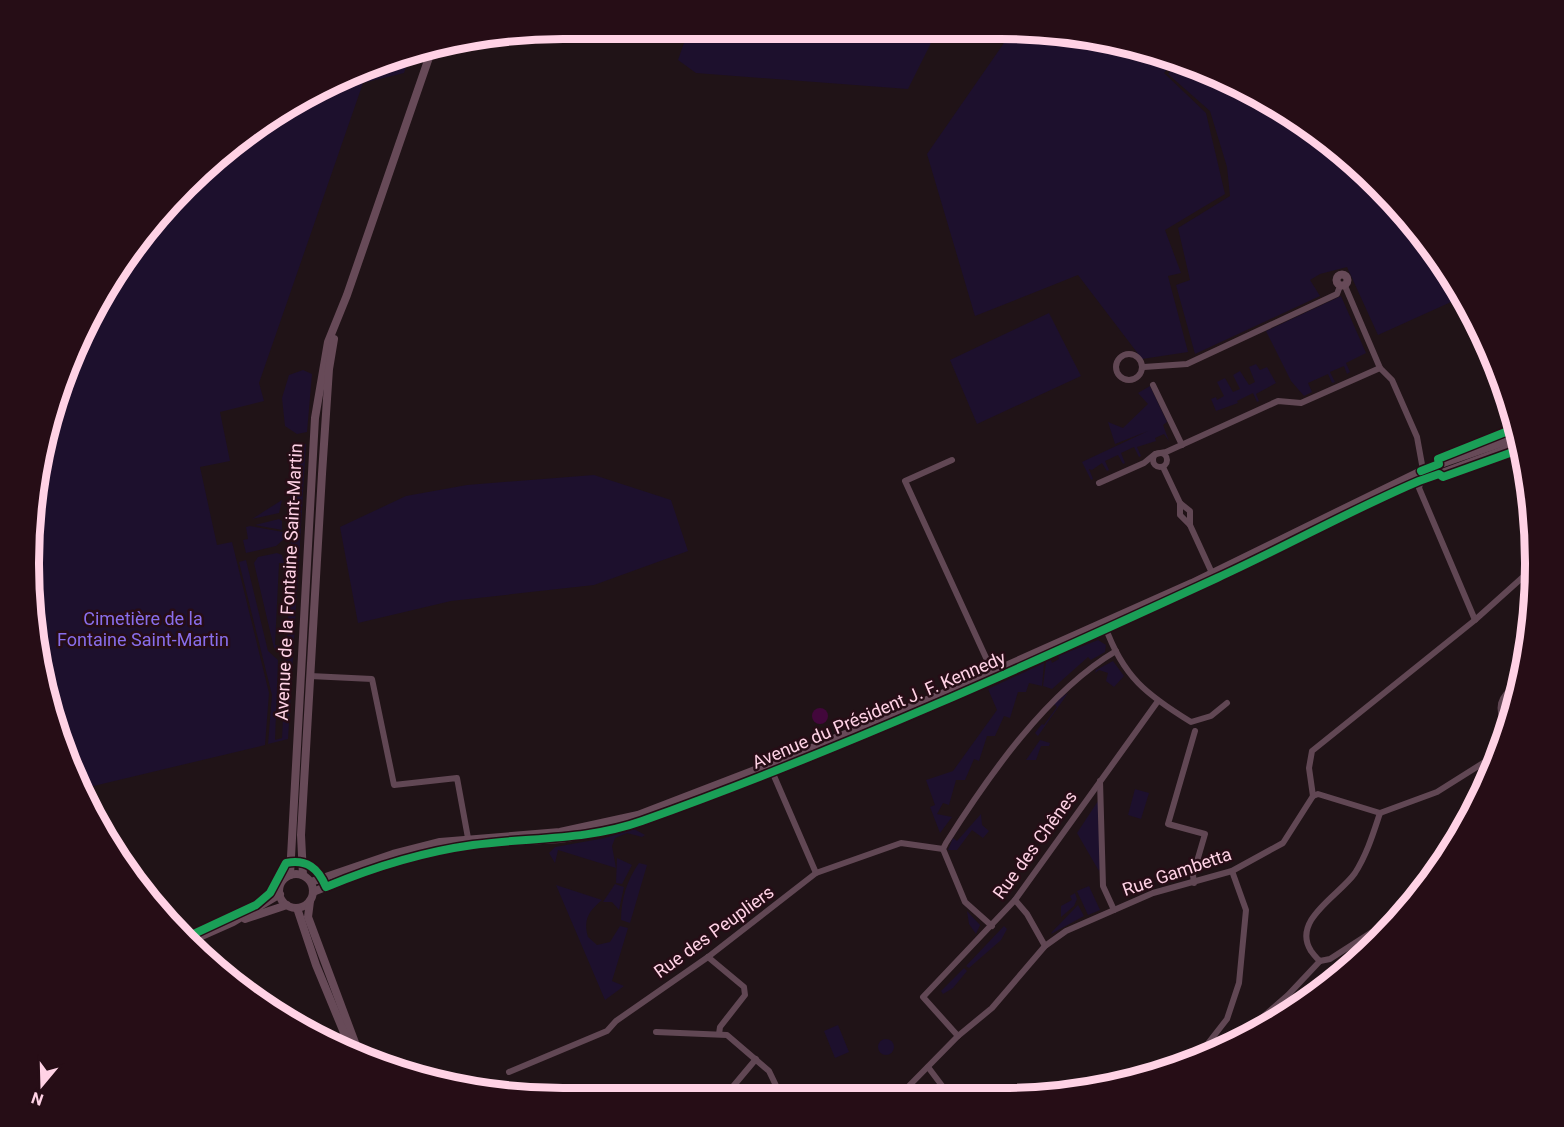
<svg xmlns="http://www.w3.org/2000/svg" width="1564" height="1127" font-family="Roboto,sans-serif">
	<style>
		.green { fill: #1d102d }
		.water { fill: #42073b }
		.lines { fill: none; stroke-linecap: round; stroke-linejoin: round }
		.street { stroke: #614754; stroke-width: 6 }
		.secondary { stroke: #674a58; stroke-width: 8 }
		.cycleway-casing { stroke: #260d16; stroke-width: 11 }
		.cycleway { stroke: #1a9f57; stroke-width: 8 }
		.labels { text-anchor: middle; stroke-width: 5; stroke-linejoin: round; paint-order: stroke }
		.street-label { font-size: 18px; fill: #ffd2e5; stroke: #260d16 }
		.park-label { font-size: 18px; fill: #896eeb; stroke: #260d16 }
		.rim { fill: none; stroke: #ffd2e5; stroke-width: 8 }
	</style>
	<rect width="100%" height="100%" fill="#201317"/>
	<g class="green">
		<path d="M689,29H938L908,89L696,73L678,60Z"/>
		<path d="M1013,30L1139,47L1173,62L1164,73L1206,113L1225,194L1165,230L1181,273L1168,276L1188,352L1142,359L1078,275L975,316L927,154Z"/>
		<path d="M411,53L404,73L363,83L259,383L264,401L220,412L230,461L200,467L217,545L232,542L269,693L265,745L81,789L69,769L33,633V493L84,327L161,211L267,118Z"/>
		<path d="M1177,64L1297,118L1425,238L1462,297L1378,335L1347,267L1320,274L1310,280L1320,296L1195,354L1176,285L1190,280L1178,228L1230,196L1227,167L1210,111L1168,74Z"/>
		<path d="M1341,296L1366,353L1346,363L1350,372L1347,374L1344,366L1330,372L1335,382L1332,383L1328,374L1308,383L1312,392L1304,396L1291,381L1266,331Z"/>
		<path d="M1049,313L1081,376L977,424L950,360Z"/>
		<path d="M1256,364L1260,370L1267,367L1276,383L1256,394L1259,401L1257,402L1253,393L1237,401L1238,403L1216,411L1211,399L1216,397L1217,400L1224,396L1217,382L1225,378L1233,392L1240,389L1233,375L1240,371L1249,385L1255,382L1249,367Z"/>
		<path d="M303,370L312,374L307,432L297,434L285,426L282,398L289,375Z"/>
		<path d="M1150,386L1167,422L1163,425L1169,441L1164,434L1155,438L1156,441L1137,447L1141,456L1139,457L1134,447L1121,453L1125,463L1123,464L1118,455L1105,461L1109,470L1107,471L1102,463L1092,470L1089,469L1093,479L1091,480L1082,462L1148,431L1115,444L1108,422L1123,428L1148,404L1138,393Z"/>
		<path d="M299,444H306L288,739L268,744L272,695L239,562L246,560L268,651L278,660L275,740L282,738L291,563L290,454Z"/>
		<path d="M594,475L671,500L688,551L594,585L451,601L358,623L340,527L406,496L467,485Z"/>
		<path d="M282,500L279,513L252,519Z"/>
		<path d="M279,519L282,521V530L255,525Z"/>
		<path d="M250,526L283,532V540L276,546L246,553L243,540L248,539L246,527Z"/>
		<path d="M277,553L282,555L284,563H279L275,645L280,646V652L274,648L254,563L258,557Z"/>
		<path d="M1098,640L1106,645L1105,652L1091,660L1088,657L1052,689L1043,686L1046,662L1051,660L1052,663L1059,659L1058,656Z"/>
		<path d="M1113,661L1124,676L1114,687L1106,681L1108,673L1099,670L1095,673L1096,670Z"/>
		<path d="M1044,663L1042,686L1029,683L1026,692H1018L1010,718L1004,716L995,736H987L979,761L974,759L965,780H956L949,805L943,803L937,814L952,817L940,833L930,807L935,805L926,780L953,771L997,710L988,689Z"/>
		<path d="M1068,693L1038,736L1035,733L1042,724L1044,725L1057,707L1053,703Z"/>
		<path d="M1040,740L1050,743L1049,746H1041L1036,760H1026Z"/>
		<path d="M1135,789L1149,793L1141,819L1128,815Z"/>
		<path d="M1098,801L1100,867L1099,871L1077,833Z"/>
		<path d="M981,814L982,825L989,831L983,838L972,830L957,850H948L953,838L957,841Z"/>
		<path d="M634,829L645,835L642,837L627,833L615,838L612,846L616,868L558,850L555,863L549,853L555,847L605,838Z"/>
		<path d="M617,858L632,865L622,884L616,883Z"/>
		<path d="M639,863L647,865L630,923L621,920C621,899 627,880 639,863Z"/>
		<path d="M615,884L624,887L619,910L612,902H603Z"/>
		<path d="M556,885L602,900C589,911 583,919 588,937L597,945L610,942L620,926L628,928L612,981L624,986L605,1000Z"/>
		<path d="M1089,886L1100,910L1088,915L1077,891Z"/>
		<path d="M1075,893L1077,899L1074,906L1061,917V906L1072,900L1070,896Z"/>
		<path d="M1078,905L1084,916L1051,934L1052,932Z"/>
		<path d="M967,911L980,925L976,934L969,924Z"/>
		<path d="M1004,926L1007,929L1001,940L969,968L966,966Z"/>
		<path d="M964,968L967,971L953,988L943,994L941,991Z"/>
		<path d="M838,1025L849,1052L835,1058L824,1031Z"/>
		<circle cx="886" cy="1047" r="8"/>
	</g>
	<circle class="water" cx="820" cy="716" r="8"/>
	<g class="lines">
		<g class="street">
			<path d="M1345,286L1380,368L1392,380L1417,437L1423,470L1419,488L1475,620"/>
			<circle cx="1129" cy="367" r="13"/>
			<path d="M1144,367L1187,364L1337,294L1340,286"/>
			<path d="M1153,385L1182,445"/>
			<circle cx="1160" cy="460" r="7"/>
			<path d="M952,460L905,481L993,673"/>
			<path d="M1163,467L1180,503"/>
			<path d="M1099,483L1144,463L1155,454L1166,452L1278,401L1301,403L1380,368"/>
			<path d="M1180,503L1190,511V525L1180,515Z"/>
			<path d="M1190,525L1212,573"/>
			<path d="M1105,626C1123,677 1147,695 1191,722L1211,716L1227,703"/>
			<path d="M310,676L372,679L394,785L457,778L468,838"/>
			<path d="M1507,736C1500,709 1493,701 1519,683"/>
			<path d="M771,769L816,873"/>
			<path d="M1100,781L1103,886L1114,910"/>
			<path d="M1313,796L1309,768L1312,751L1475,620L1533,568"/>
			<path d="M1313,796L1318,794L1380,813L1437,792L1499,753"/>
			<path d="M1194,883L1193,875L1205,834L1168,824L1195,731"/>
			<path d="M1015,900L1027,914L1045,946"/>
			<path d="M992,926L965,902L943,849L946,843C989,775 1047,692 1116,651"/>
			<path d="M708,957L744,987L745,995L720,1027L719,1034"/>
			<path d="M1320,961C1316,958 1314,955 1311,951C1291,920 1340,895 1355,873C1367,854 1373,834 1380,813"/>
			<path d="M1320,961L1330,959L1372,932L1397,922"/>
			<path d="M1249,1029L1288,995L1320,961"/>
			<path d="M656,1032L727,1035L769,1071L781,1096"/>
			<path d="M958,1036L923,997L1015,900L1158,701"/>
			<path d="M1195,1060L1227,1019L1239,983L1246,910L1232,871"/>
			<path d="M928,1067L949,1095"/>
			<path d="M509,1072L607,1031L616,1021L708,957L816,873L901,843L943,849"/>
			<path d="M583,1091L590,1097"/>
			<path d="M900,1095L958,1036L992,1008L1045,946L1066,931L1153,893L1232,871L1283,843L1313,796"/>
			<path d="M725,1096L756,1059"/>
		</g>
		<g class="secondary">
			<circle cx="1342" cy="280" r="5.5"/>
			<circle cx="296" cy="891" r="17"/>
			<path d="M290,875L315,418L328,342L347,295L433,46"/>
			<path d="M303,875L301,835L322,474L329,369L334,339"/>
			<path d="M311,882L393,854L440,842L560,832L638,815L807,750L961,686L1192,583L1423,470L1519,437"/>
			<path d="M313,892L360,873L434,851L476,844L560,839L596,833L639,822L810,757L974,688L1221,577L1407,486L1520,444"/>
			<path d="M310,901L308,917L360,1056"/>
			<path d="M297,908L316,965L352,1052"/>
			<path d="M245,919L287,905"/>
			<path d="M188,942L233,922L280,894"/>
		</g>
		<g class="cycleway-casing">
			<g id="cycleway">
				<path d="M1421,471L1439,464L1438,459L1518,427"/>
				<path d="M185,938L256,905L270,893L286,863C307,859 318,868 326,887C374,867 422,852 473,845C530,837 586,841 642,821C838,751 1028,665 1217,578C1285,547 1351,510 1419,481L1439,474L1443,477L1521,449"/>
			</g>
		</g>
		<use href="#cycleway" class="cycleway"/>
	</g>
	<g class="labels">
		<g class="street-label">
			<text transform="translate(289 582) rotate(-87)" y="6">Avenue de la Fontaine Saint-Martin</text>
			<text transform="translate(879 710) rotate(-23)" y="6">Avenue du Président J. F. Kennedy</text>
			<text transform="translate(1035 845) rotate(-54)" y="6">Rue des Chênes</text>
			<text transform="translate(1177 872) rotate(-19)" y="6">Rue Gambetta</text>
			<text transform="translate(714 932) rotate(-36)" y="6">Rue des Peupliers</text>
		</g>
		<g class="park-label">
			<text x="143" y="625">Cimetière de la<tspan x="143" dy="21">Fontaine Saint-Martin</tspan></text>
		</g>
	</g>
	<path d="M0 0H1564V1127H0ZM563 39H1001A524 524 0 0 1 1525 563V564A524 524 0 0 1 1001 1088H563A524 524 0 0 1 39 564V563A524 524 0 0 1 563 39Z" fill="#260d16" fill-rule="evenodd"/>
	<path class="rim" d="M563 39H1001A524 524 0 0 1 1525 563V564A524 524 0 0 1 1001 1088H563A524 524 0 0 1 39 564V563A524 524 0 0 1 563 39Z"/>
	<g transform="translate(42 1085) rotate(199)" stroke="#260d16" stroke-width="4.5" paint-order="stroke">
	<path d="M0-4.5L10 22L0 15L-10 22Z" fill="#ffd2e5"/>
	<text y="-9" font-size="16" font-weight="bold" text-anchor="middle" fill="#ffd2e5">N</text>
	</g>
</svg>
